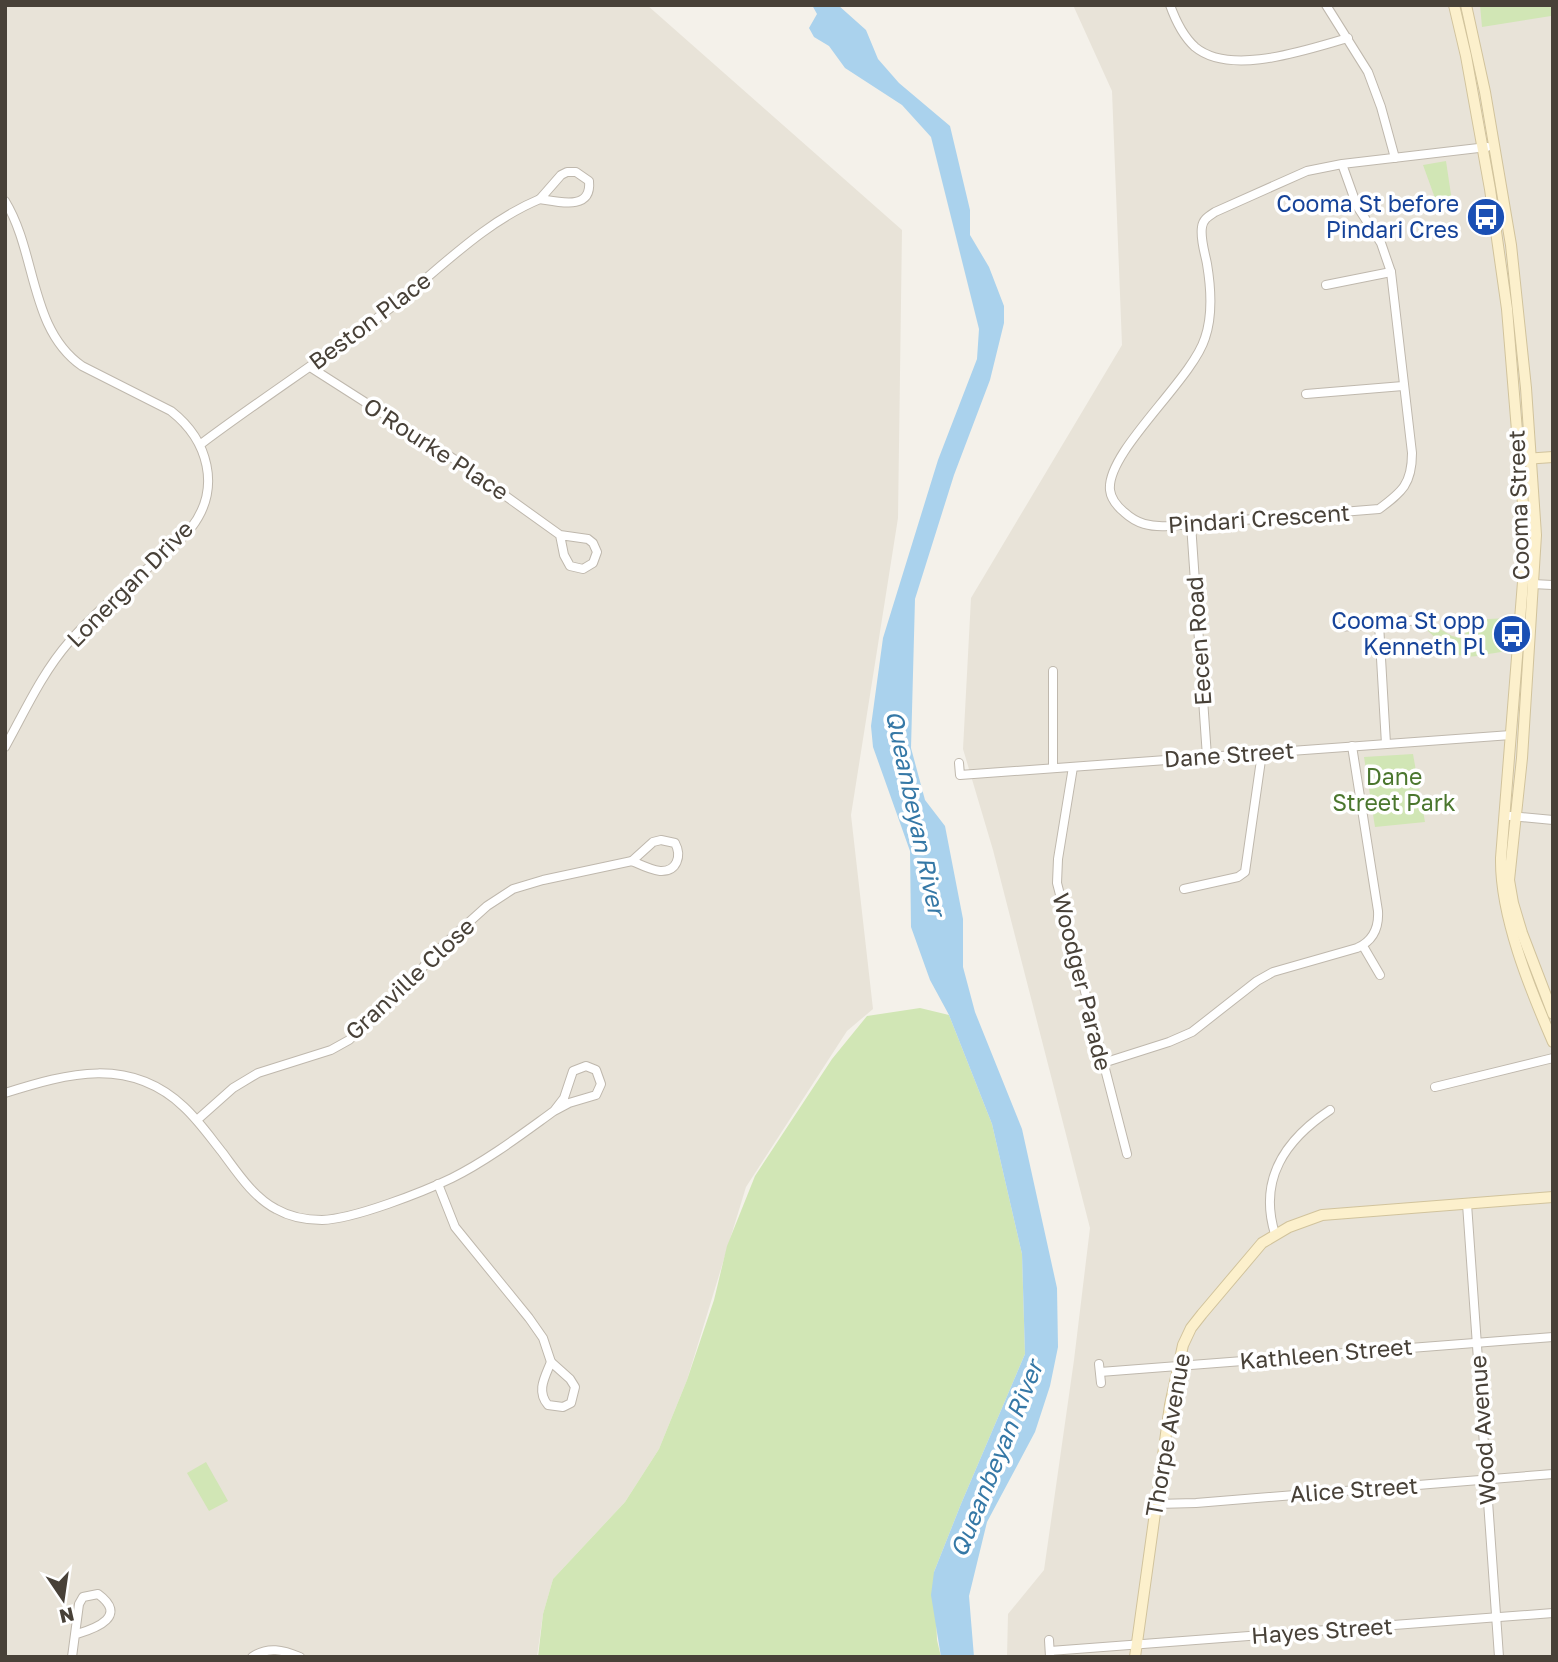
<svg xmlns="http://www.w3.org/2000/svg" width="1558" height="1662" font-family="'Golos Text',sans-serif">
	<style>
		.residential { fill: #e8e3d8 }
		.green { fill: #d1e6b5 }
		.water { fill: #aad2ed }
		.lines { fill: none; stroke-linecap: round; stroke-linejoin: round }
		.street-casing { stroke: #bfb8ad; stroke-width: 10 }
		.secondary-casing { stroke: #d1c39c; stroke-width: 12 }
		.street { stroke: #fff; stroke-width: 8 }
		.secondary { stroke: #fcf0cc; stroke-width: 10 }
		.labels { text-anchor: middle; stroke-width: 7; stroke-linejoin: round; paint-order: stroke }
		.transit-label { font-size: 23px; fill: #164399; stroke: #fff; text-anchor: end }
		.street-label { font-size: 23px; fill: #484138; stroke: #fff }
		.park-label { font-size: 23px; fill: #4b772e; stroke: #fff }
		.water-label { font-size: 24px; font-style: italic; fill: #3578a6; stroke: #fff }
	</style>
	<rect width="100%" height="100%" fill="#f4f1ea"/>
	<g class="residential">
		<path d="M5,5H647L902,230L898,518L851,815L873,1009L847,1031L746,1187L687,1380L659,1449L625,1502L553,1579L543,1614L537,1657H5Z"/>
		<path d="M1073,5H1553V1657H1007L1008,1614L1044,1570L1074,1360L1090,1228L993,850L963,749L971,598L1122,345L1112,91Z"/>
	</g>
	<g class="green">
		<path d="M1480,5H1553V34L1551,16L1482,27Z"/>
		<path d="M1446,161L1453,208L1440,212L1423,165Z"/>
		<path d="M1509,618L1506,651C1458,659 1463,663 1427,630L1431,624L1452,636L1464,639L1468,620Z"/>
		<path d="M1413,754L1425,822L1375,827L1364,757Z"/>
		<path d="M920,1008L949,1015L992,1124L1022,1254L1025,1354L961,1504L934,1572L937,1640L941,1657H538L543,1614L553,1579L625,1502L659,1449L687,1380L714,1300L727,1246L755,1176L832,1059L867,1016Z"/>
		<path d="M206,1462L228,1501L209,1511L187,1473Z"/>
	</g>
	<path class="water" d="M812,5H838L866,30L878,59L899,83L950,126L970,210V235L989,267L1004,306V323L990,380L954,475L915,599L911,748L925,800L945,826L963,919V967L975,1012L1022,1129L1057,1288L1058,1347L1050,1386L1035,1432L987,1522L969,1596L974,1657H941L931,1595L934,1572L961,1504L1025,1354L1022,1254L992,1124L949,1015L930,980L911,927L910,851L873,747L871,726L883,638L938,460L977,359L979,329L931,137L902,105L845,68L829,46L814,37L809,28L817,14Z"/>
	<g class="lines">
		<g class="street-casing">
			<g id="street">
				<path d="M1170,5C1175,19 1184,37 1195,47C1231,77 1308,49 1348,38"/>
				<path d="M1326,5L1368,72L1381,107L1395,158"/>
				<path d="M1342,164L1357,206L1381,243L1391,272L1412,453C1412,484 1402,492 1379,509L1168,526C1150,527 1137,524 1124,512C1118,507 1111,499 1110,490C1106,452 1192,380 1205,338C1213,315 1211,288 1207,264C1205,253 1200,239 1202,227C1203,219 1209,216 1215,212L1307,171L1342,164L1487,147"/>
				<path d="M567,172H576L589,181C592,211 559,202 540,199L561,175Z"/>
				<path d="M5,201C37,253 29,329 82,366L171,411C208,440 222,488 191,528C181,541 167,551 156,561C126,587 95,612 69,642C42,673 25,711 5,747"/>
				<path d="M1326,285L1391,272"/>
				<path d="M310,367L454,459L560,535L588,539L593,543L597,552L593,563L583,569L570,566L564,555L560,535"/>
				<path d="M1306,394L1403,386"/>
				<path d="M201,444C262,398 328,356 389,309C438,271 482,223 540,199"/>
				<path d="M1191,524L1207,757"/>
				<path d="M1533,584L1552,585"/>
				<path d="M1379,624L1418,620"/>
				<path d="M1338,627L1379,624L1386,744"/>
				<path d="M959,763L960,775L1511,735"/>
				<path d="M1073,767L1058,859L1057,883L1127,1154"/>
				<path d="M1053,768V671"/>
				<path d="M1510,816L1553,820"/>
				<path d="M661,840L675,843C682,856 677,872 660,871C651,870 641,865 632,861L653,842Z"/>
				<path d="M1184,889L1238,877L1245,872L1262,753"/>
				<path d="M1363,946L1380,975"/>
				<path d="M1103,1063L1169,1042L1192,1032L1257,981L1273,972L1357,948C1373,941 1379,928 1378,911L1352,746"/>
				<path d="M1435,1087L1553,1058"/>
				<path d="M5,1093C68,1073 130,1056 184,1107C199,1121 210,1137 222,1152C237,1172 253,1197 276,1209C290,1217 306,1220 322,1220C354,1219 423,1192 452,1178C488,1160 522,1134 554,1111L569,1103L596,1095L601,1084L596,1070L586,1066L573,1071L564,1098L554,1111"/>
				<path d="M197,1120L233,1088L258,1073L331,1050L349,1040L411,981L437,951L487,906L513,889L543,880L632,861"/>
				<path d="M438,1184L455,1227L529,1318L543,1338L551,1362"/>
				<path d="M1467,1204L1499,1657"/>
				<path d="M1275,1234C1258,1179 1285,1140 1330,1110"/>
				<path d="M551,1362L570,1379L575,1387L571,1403L563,1407L548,1405C536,1391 545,1377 551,1362Z"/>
				<path d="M1099,1364L1101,1383"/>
				<path d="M1100,1372L1553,1337"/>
				<path d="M1156,1504L1196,1503L1553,1474"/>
				<path d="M1049,1640L1050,1657"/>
				<path d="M1050,1651L1553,1613"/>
				<path d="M72,1657L79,1604L83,1597L98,1594C128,1616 97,1628 77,1634"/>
				<path d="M252,1657C268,1646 283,1650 300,1657"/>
			</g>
		</g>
		<g class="secondary-casing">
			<g id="secondary">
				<path d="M1454,5L1466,56L1490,189L1507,309L1525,528V557L1501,858C1500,916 1530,989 1553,1042"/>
				<path d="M1466,5L1485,92L1511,245L1526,388L1536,535L1522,758L1509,880L1513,903L1522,933L1553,1014"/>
				<path d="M1524,459L1553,457"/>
				<path d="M1135,1657L1170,1405L1183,1345L1191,1328L1202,1314L1262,1243L1289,1227L1322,1215L1553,1197"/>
			</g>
		</g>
		<use href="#street" class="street"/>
		<use href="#secondary" class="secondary"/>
	</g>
	<defs>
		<g id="bus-disc" transform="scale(2.0125)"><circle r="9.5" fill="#1a4fb4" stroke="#fff"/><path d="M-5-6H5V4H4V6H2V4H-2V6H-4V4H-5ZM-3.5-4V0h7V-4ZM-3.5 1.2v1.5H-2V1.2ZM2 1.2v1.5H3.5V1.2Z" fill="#fff"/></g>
	</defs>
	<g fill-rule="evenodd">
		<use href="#bus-disc" x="1486" y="217"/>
		<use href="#bus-disc" x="1512" y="634"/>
	</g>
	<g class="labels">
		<g class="transit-label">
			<text x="1459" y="212">Cooma St before<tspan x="1459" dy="26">Pindari Cres</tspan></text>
			<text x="1485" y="629">Cooma St opp<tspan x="1485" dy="26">Kenneth Pl</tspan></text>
		</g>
		<g class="street-label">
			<text transform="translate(370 321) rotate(-37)" y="8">Beston Place</text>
			<text transform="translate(436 449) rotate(33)" y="8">O'Rourke Place</text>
			<text transform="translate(1519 505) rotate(-92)" y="8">Cooma Street</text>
			<text transform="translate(1259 519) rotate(-4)" y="8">Pindari Crescent</text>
			<text transform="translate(130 584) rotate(-45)" y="8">Lonergan Drive</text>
			<text transform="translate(1199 641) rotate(-94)" y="8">Eecen Road</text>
			<text transform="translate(1229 755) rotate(-4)" y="8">Dane Street</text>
			<text transform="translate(410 979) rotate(-43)" y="8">Granville Close</text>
			<text transform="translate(1082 982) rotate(76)" y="8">Woodger Parade</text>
			<text transform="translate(1326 1354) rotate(-5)" y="8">Kathleen Street</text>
			<text transform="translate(1483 1430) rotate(-94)" y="8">Wood Avenue</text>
			<text transform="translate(1168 1435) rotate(-80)" y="8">Thorpe Avenue</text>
			<text transform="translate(1354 1490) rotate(-4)" y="8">Alice Street</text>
			<text transform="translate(1322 1631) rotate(-4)" y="8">Hayes Street</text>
		</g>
		<g class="park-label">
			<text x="1394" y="785">Dane<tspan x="1394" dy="26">Street Park</tspan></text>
		</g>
		<g class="water-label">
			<text transform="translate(915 813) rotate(78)" y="8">Queanbeyan River</text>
			<text transform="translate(997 1459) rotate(-68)" y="8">Queanbeyan River</text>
		</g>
	</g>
	<rect width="1558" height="1662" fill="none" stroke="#484138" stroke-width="14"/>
	<g transform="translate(63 1599) rotate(167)" stroke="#ffffff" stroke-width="5" paint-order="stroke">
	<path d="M0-5L12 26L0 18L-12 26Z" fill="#484138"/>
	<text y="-10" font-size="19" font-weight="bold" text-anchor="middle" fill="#484138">N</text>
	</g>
</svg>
